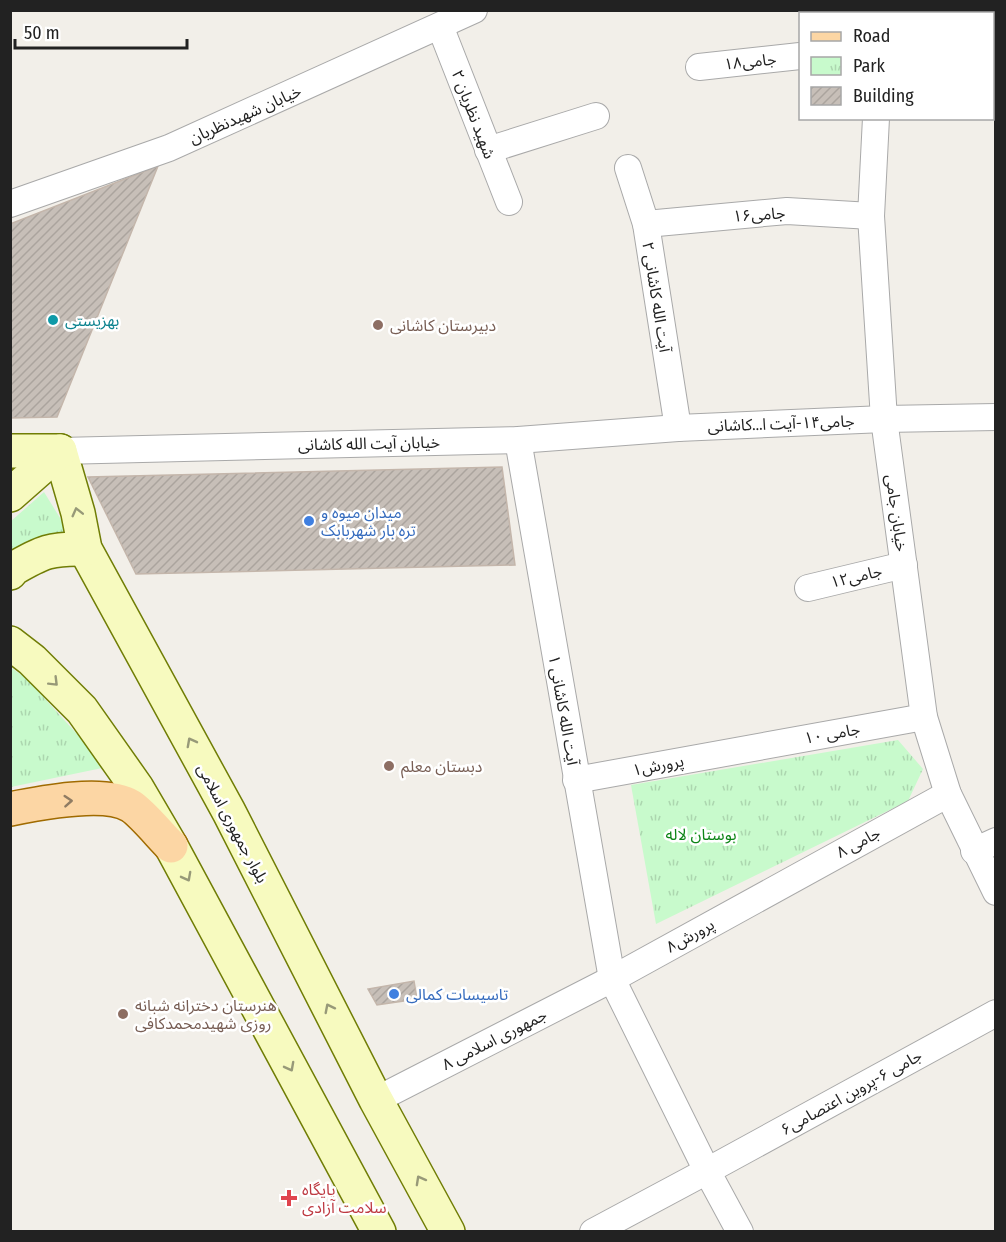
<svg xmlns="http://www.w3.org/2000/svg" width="1006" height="1242" font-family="'Fira Sans Condensed','Noto Sans Arabic',sans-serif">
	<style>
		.park { fill: url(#park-tufts) }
		.building { fill: url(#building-hatch); stroke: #c4b6ab; stroke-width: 1.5 }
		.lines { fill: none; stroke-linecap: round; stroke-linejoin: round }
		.street-casing { stroke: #a9a9a9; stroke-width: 28 }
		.secondary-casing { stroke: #707d05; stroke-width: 36 }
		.primary-casing { stroke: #a06b00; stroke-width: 36 }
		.street { stroke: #fff; stroke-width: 26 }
		.secondary { stroke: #f7fabf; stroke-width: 33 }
		.primary { stroke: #fcd6a4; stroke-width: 33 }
		.oneway { stroke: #979978 }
		.oneway2 { stroke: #8f7c63 }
		.culture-dot { fill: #0f9aa8; stroke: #fff; stroke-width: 2 }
		.education-dot { fill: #8d6e63; stroke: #fff; stroke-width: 2 }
		.shop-dot { fill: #3f7fe0; stroke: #fff; stroke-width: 2 }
		.health-dot { fill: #e0444e; stroke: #fff; stroke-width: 2 }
		.labels { text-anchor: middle; stroke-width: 5; stroke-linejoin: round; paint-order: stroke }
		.street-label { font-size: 16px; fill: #222; stroke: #fff }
		.culture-label { font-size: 16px; fill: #0d838f; stroke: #fff; text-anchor: start }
		.education-label { font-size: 16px; fill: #785e54; stroke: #fff; text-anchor: start }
		.shop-label { font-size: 16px; fill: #366cbe; stroke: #fff; text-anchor: start }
		.park-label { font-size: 16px; fill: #0c8416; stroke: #fff }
		.health-label { font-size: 16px; fill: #be3a42; stroke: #fff; text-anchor: start }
	</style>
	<defs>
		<pattern id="park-tufts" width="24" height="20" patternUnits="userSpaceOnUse" patternTransform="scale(1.5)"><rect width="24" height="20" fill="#c8facc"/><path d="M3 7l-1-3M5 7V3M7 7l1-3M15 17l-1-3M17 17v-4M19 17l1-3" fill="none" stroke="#acd6af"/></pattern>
		<pattern id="building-hatch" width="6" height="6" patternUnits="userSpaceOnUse" patternTransform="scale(1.5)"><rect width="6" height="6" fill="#c7bfb8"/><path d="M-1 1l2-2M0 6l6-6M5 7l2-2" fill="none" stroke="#aba49e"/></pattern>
	</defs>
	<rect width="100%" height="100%" fill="#f2efe9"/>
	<g class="park">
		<path d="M44,492L70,534L11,559L10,522Z"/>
		<path d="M10,667L26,678L107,767L11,787Z"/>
		<path d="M898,740L923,769L908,801L656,924L631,785Z"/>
	</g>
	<g class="building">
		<path d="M158,166L57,417L10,418V224Z"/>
		<path d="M502,467L515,565L136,574L88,477Z"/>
		<path d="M414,981L417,999L377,1005L368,989Z"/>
	</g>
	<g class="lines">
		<g class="street-casing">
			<g id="street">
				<path d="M880,14L881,10"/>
				<path d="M440,26L509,202"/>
				<path d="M699,67L800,56"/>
				<path d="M876,118L871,216L884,419L924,717L948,794L996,892"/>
				<path d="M488,150L596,116"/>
				<path d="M628,168L646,224L678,428"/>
				<path d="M10,204L169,148L474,10"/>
				<path d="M646,224L787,211L871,216"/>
				<path d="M518,440L612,979L707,1171L740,1232"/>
				<path d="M60,451L518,440L678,428L884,419L996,417"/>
				<path d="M808,588L904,565"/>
				<path d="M576,780L924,717"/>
				<path d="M974,851L996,841"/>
				<path d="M376,1100L612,979L948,794"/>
				<path d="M593,1232L707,1171L996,1013"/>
			</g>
		</g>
		<g class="secondary-casing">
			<g id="secondary">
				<path d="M10,451H60L78,513L85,549L229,812L376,1100L448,1232"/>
				<path d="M10,495L60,451"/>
				<path d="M10,573L13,569C42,552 51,548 85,549"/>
				<path d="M10,643L32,660L82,710L137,788L171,846L379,1232"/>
			</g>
		</g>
		<g class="primary-casing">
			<path id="primary" d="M10,809C40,803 105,790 131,806C142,813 160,835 171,846"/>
		</g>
		<use href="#street" class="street"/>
		<use href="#secondary" class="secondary"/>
		<use href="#primary" class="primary"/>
	</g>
	<defs><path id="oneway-chevron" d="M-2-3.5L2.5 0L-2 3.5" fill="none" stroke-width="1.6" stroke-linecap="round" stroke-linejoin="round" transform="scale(1.5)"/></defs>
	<g class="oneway">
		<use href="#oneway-chevron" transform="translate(77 512) rotate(-104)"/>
		<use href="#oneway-chevron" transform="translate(54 682) rotate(45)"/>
		<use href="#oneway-chevron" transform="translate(191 742) rotate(-118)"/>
		<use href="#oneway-chevron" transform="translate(187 877) rotate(62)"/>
		<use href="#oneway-chevron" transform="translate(329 1008) rotate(-117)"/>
		<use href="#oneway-chevron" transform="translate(290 1067) rotate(62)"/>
		<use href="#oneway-chevron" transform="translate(420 1180) rotate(-119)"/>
	</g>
	<use class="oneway2" href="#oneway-chevron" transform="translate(68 801) rotate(-4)"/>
	<circle class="culture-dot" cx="53" cy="320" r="6"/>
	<g class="education-dot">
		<circle cx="378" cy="325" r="6"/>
		<circle cx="389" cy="766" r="6"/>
		<circle cx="123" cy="1014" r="6"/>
	</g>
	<g class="shop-dot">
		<circle cx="309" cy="521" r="6"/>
		<circle cx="394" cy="994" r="6"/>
	</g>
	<path class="health-dot" d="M286 1189h6v6h6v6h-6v6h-6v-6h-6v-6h6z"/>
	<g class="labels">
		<g class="street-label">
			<text transform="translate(750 61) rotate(-6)" y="6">جامی۱۸</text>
			<text transform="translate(245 114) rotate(-24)" y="6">خیابان شهیدنظریان</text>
			<text transform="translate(474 114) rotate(69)" y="6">شهید نظریان ۲</text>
			<text transform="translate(759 214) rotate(-4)" y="6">جامی۱۶</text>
			<text transform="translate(657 297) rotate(81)" y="6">آیت الله کاشانی ۲</text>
			<text transform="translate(781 423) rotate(-2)" y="6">جامی۱۴-آیت ا...کاشانی</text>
			<text transform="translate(369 443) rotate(-1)" y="6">خیابان آیت الله کاشانی</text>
			<text transform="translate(897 513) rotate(82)" y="6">خیابان جامی</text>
			<text transform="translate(856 576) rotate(-13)" y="6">جامی۱۲</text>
			<text transform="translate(564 710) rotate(80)" y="6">آیت الله کاشانی ۱</text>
			<text transform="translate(832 733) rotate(-10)" y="6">جامی ۱۰</text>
			<text transform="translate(658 765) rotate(-11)" y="6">پرورش۱</text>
			<text transform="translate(233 823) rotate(62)" y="6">بلوار جمهوری اسلامی</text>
			<text transform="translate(858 842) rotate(-28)" y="6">جامی ۸</text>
			<text transform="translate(690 935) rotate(-29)" y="6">پرورش۸</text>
			<text transform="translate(494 1039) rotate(-27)" y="6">جمهوری اسلامی ۸</text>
			<text transform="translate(851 1092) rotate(-29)" y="6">جامی ۶-پروین اعتصامی۶</text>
		</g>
		<g class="culture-label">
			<text x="65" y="326">بهزیستی</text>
		</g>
		<g class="education-label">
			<text x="390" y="331">دبیرستان کاشانی</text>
			<text x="401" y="772">دبستان معلم</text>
			<text x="135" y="1011">هنرستان دخترانه شبانه<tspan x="135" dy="18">روزی شهیدمحمدکافی</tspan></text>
		</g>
		<g class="shop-label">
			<text x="321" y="518">میدان میوه و<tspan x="321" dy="18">تره بار شهربابک</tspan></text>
			<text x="406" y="1000">تاسیسات کمالی</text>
		</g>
		<g class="park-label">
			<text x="701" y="840">بوستان لاله</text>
		</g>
		<g class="health-label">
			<text x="302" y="1195">پایگاه<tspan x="302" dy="18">سلامت آزادی</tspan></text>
		</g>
	</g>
	<rect width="1006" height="1242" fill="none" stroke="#222222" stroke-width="24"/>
	<rect x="799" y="12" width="195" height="108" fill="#ffffff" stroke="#a7a7a7" stroke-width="1.5"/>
	<rect x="811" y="32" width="30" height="9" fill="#fcd6a4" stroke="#a7a7a7" stroke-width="1.5"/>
	<text x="853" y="42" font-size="18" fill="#222222">Road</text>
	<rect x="811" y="57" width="30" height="18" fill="url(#park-tufts)" stroke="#a7a7a7" stroke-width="1.5"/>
	<text x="853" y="72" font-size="18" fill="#222222">Park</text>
	<rect x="811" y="87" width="30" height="18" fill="url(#building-hatch)" stroke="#a7a7a7" stroke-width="1.5"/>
	<text x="853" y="102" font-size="18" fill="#222222">Building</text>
	<path d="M15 39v9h172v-9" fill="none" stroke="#222222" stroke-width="3"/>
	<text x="24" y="39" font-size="18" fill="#222222" stroke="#ffffff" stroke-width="4.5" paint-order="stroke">50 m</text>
</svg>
